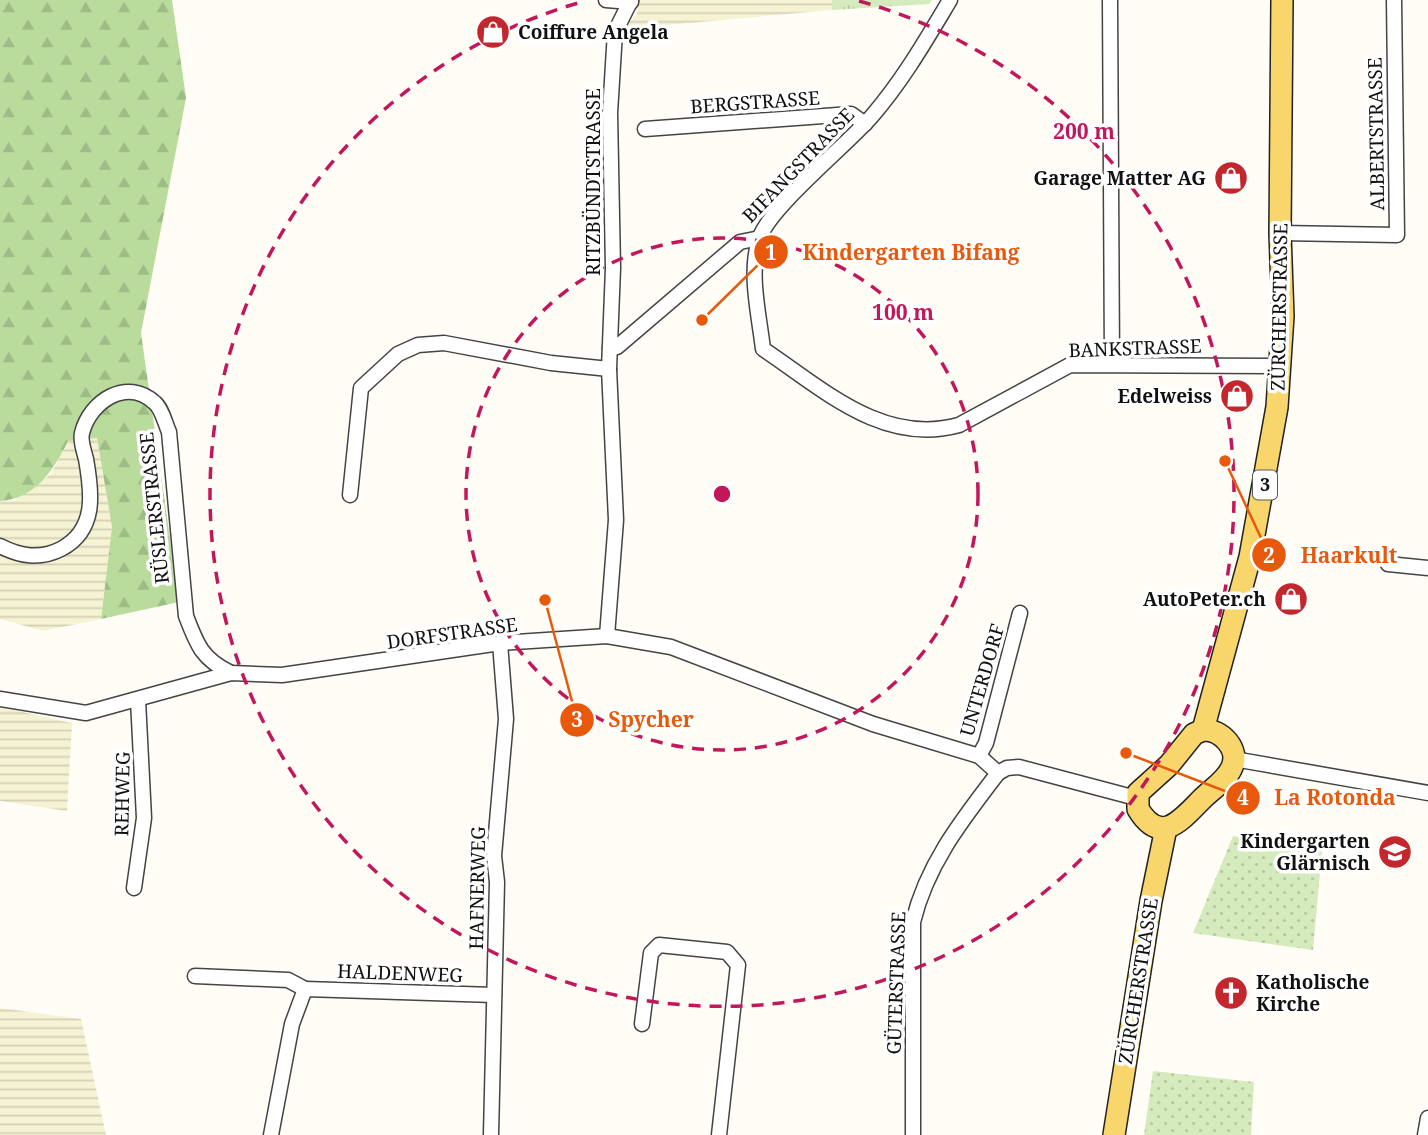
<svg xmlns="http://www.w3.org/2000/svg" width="1428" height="1135" font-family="'Noto Serif',serif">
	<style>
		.farmland { fill: url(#farmland-rules) }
		.grass { fill: url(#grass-dots) }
		.forest { fill: url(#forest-firs) }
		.park { fill: url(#park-tufts) }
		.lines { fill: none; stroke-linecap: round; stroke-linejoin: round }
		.street-casing { stroke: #444; stroke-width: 17 }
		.primary-casing { stroke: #222; stroke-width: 24 }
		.street { stroke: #fff; stroke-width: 14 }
		.primary { stroke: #f9d66b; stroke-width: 21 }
		.ring { fill: none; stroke: #c2185b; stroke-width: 3.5; stroke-dasharray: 12 9 }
		.labels { text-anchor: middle; stroke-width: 7; stroke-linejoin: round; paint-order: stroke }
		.shield { fill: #fff; stroke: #585858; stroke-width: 2 }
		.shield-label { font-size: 18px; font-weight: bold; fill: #111 }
		.poi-label { font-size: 19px; font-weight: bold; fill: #111; stroke: #fff; text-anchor: end }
		.street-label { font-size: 19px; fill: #111; stroke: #fff }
		.centre { fill: #c2185b; stroke: #fff; stroke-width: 3.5 }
		.ring-label { font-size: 21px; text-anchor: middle; font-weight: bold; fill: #c2185b; stroke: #fff; stroke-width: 7; stroke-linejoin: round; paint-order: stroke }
		.leader { fill: none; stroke: #e8590c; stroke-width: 2.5 }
		.callout-dot { fill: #e8590c; stroke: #fff; stroke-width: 2.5 }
		.mark-label { font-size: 21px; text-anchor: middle; font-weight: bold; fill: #fff }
		.callout-label { font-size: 21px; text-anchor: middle; font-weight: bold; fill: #e8590c; stroke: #fff; stroke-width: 7; stroke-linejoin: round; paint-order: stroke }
	</style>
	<defs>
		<pattern id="farmland-rules" width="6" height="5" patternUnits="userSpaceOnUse" patternTransform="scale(1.75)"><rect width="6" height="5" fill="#f6f3d4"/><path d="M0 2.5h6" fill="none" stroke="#d2cfb5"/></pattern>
		<pattern id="grass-dots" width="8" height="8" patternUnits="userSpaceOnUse" patternTransform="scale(1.75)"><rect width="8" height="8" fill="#d5ebbd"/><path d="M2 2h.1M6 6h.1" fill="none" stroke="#b6c8a1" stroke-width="1.8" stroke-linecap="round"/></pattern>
		<pattern id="forest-firs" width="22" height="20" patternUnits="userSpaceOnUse" patternTransform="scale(1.75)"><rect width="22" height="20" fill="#b9dc9c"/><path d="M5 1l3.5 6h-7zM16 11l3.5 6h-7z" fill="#9ebc85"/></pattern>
		<pattern id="park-tufts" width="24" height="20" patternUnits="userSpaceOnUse" patternTransform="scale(1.75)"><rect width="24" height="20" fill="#d5ebbd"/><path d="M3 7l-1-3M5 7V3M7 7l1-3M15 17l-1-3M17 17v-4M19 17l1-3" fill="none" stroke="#b6c8a1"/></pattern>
	</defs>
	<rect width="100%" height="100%" fill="#fffdf5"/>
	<g class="farmland">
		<path d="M638,0H832V10L623,29L637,14Z"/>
		<path d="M97,438L112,527L101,619L43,631L0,619V501L14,500L51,474L68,441Z"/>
		<path d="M0,707L72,723L67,811L0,801Z"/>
		<path d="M0,1008L81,1019L106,1135H0Z"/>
	</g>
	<g class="grass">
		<path d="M1233,836L1322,851L1313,950L1193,933Z"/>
		<path d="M1153,1071L1254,1082L1251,1135H1144Z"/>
	</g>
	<path class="forest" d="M0,0H172L186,98L141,333L179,602L101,619L112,527L97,438L68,441C54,470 35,499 0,501Z"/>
	<path class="park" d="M832,0H932L929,4L832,10Z"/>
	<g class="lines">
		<g class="street-casing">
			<g id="street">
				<path d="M606,0L631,2"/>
				<path d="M950,0C926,40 903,80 872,116C847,145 771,206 760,237C748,271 759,314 763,349C823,389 883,446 959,425L1070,365L1280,366"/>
				<path d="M1110,0L1112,363"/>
				<path d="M645,129L851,114L865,124"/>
				<path d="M1280,233L1397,235L1394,0"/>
				<path d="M610,348L617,347L740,242L760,238"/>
				<path d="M350,495L361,388L398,354L418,345L444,343L551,363L609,369"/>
				<path d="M0,546C20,556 39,560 61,549C97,530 92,493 86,459C84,451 80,441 82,433C90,401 127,377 155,403C162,409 165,423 169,432L186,616C197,645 202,659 231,673"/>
				<path d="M1388,564L1428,568"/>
				<path d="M607,636L616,520L609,369L613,268L610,113L615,32L631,0"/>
				<path d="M0,699L86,713L231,673L282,675L500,643L607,636L671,647L873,724L979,756L998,773L1007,768L1019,767L1136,798"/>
				<path d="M979,756L986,743L1020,613"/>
				<path d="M1234,759L1428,793"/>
				<path d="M134,888L144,818L138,700"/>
				<path d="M195,976L288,980L305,989"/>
				<path d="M642,1024L651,953L659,945L727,952L738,965L719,1135"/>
				<path d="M271,1135L292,1024L305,989L494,995"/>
				<path d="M491,1135L497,882L494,856L506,719L500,643"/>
				<path d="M913,1135V922C927,864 962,820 998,773"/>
				<path d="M1425,1135L1428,1118"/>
			</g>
		</g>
		<g class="primary-casing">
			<g id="primary">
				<path d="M1203,730L1250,557L1277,407L1283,316L1280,233L1282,0"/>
				<path d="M1203,730C1221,729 1240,749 1232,767C1227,780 1212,789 1202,799C1182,819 1161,847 1138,809V793L1169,765L1194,734Z"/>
				<path d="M1114,1135L1151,901L1166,828"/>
			</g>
		</g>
		<use href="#street" class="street"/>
		<use href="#primary" class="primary"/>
	</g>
	<g class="ring">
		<circle cx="722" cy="494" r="256"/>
		<path d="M859 1A512 512 0 1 1 585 1"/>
	</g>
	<defs>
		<g id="shop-disc" transform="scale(1.75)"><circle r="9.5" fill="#c4262e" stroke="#fff"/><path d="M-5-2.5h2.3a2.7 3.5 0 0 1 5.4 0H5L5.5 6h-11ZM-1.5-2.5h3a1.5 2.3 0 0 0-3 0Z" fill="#fff"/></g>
		<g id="school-disc" transform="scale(1.75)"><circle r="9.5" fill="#c4262e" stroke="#fff"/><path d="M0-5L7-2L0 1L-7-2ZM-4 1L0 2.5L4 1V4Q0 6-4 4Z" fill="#fff"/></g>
		<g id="church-disc" transform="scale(1.75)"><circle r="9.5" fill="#c4262e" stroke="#fff"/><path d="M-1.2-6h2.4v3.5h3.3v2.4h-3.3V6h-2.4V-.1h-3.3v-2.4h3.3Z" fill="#fff"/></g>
	</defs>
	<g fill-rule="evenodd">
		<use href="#shop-disc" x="493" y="32"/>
		<use href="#shop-disc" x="1231" y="178"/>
		<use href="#shop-disc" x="1237" y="396"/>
		<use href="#shop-disc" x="1291" y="599"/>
		<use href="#school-disc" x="1395" y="852"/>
		<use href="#church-disc" x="1231" y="993"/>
	</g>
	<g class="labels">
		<rect class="shield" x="1253" y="470.5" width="24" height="29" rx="5"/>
		<g class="shield-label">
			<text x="1265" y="491">3</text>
		</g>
		<g class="poi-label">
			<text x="518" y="39" text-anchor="start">Coiffure Angela</text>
			<text x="1206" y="185">Garage Matter AG</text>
			<text x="1212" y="403">Edelweiss</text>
			<text x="1266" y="606">AutoPeter.ch</text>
			<text x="1370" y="848">Kindergarten<tspan x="1370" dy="22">Glärnisch</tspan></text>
			<text x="1256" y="989" text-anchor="start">Katholische<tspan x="1256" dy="22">Kirche</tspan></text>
		</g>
		<g class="street-label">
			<text transform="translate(755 102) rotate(-4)" y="7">BERGSTRASSE</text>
			<text transform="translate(1376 134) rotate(-91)" y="7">ALBERTSTRASSE</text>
			<text transform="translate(798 165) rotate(-46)" y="7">BIFANGSTRASSE</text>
			<text transform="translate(593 182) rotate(-90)" y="7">RITZBÜNDTSTRASSE</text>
			<text transform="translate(1279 307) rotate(-89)" y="7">ZÜRCHERSTRASSE</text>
			<text transform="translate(1135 348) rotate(-2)" y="7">BANKSTRASSE</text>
			<text transform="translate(154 508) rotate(-96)" y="7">RÜSLERSTRASSE</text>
			<text transform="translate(452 633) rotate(-8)" y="7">DORFSTRASSE</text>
			<text transform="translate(982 680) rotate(-74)" y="7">UNTERDORF</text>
			<text transform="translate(122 794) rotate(-89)" y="7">REHWEG</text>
			<text transform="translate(477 888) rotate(-89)" y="7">HAFNERWEG</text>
			<text transform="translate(400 973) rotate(2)" y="7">HALDENWEG</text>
			<text transform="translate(1138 981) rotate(-81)" y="7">ZÜRCHERSTRASSE</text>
			<text transform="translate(896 983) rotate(-88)" y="7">GÜTERSTRASSE</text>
		</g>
	</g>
	<circle cx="722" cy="494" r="10" class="centre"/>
	<g class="ring-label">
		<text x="1084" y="139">200 m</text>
		<text x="903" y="320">100 m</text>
	</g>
	<path class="leader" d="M702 320L771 252M1225 461L1269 555M545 600L577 720M1126 753L1243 798"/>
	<g class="callout-dot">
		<circle cx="702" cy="320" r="7"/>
		<circle cx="1225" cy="461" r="7"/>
		<circle cx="545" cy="600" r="7"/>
		<circle cx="1126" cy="753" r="7"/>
		<circle cx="771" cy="252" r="18"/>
		<circle cx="1269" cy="555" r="18"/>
		<circle cx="577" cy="720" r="18"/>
		<circle cx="1243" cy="798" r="18"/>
	</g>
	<g class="mark-label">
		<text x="771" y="260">1</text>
		<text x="1269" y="563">2</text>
		<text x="577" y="727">3</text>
		<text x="1243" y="805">4</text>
	</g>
	<g class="callout-label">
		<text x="911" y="260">Kindergarten Bifang</text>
		<text x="1349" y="563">Haarkult</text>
		<text x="651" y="727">Spycher</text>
		<text x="1335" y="805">La Rotonda</text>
	</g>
</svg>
